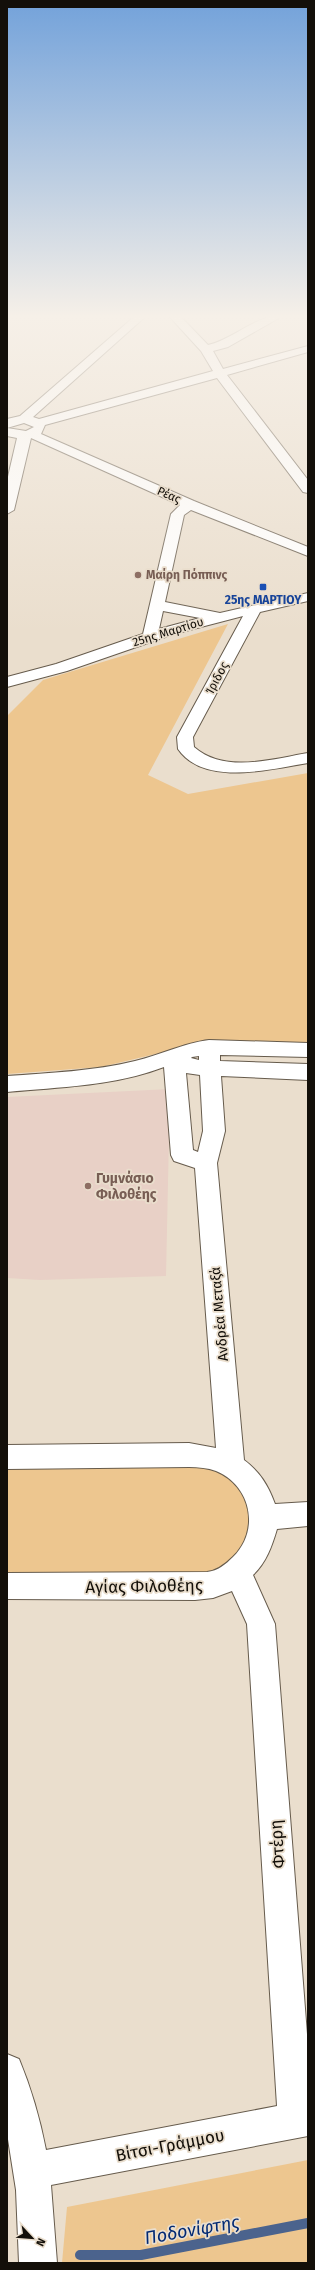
<svg xmlns="http://www.w3.org/2000/svg" width="315" height="2270" font-family="'Fira Sans',sans-serif">
	<style>
		.education { fill: #e8d0c6 }
		.green { fill: #edc68f }
		.lines { fill: none; stroke-linecap: round; stroke-linejoin: round }
		.stream { stroke: #4b638d; stroke-width: 10 }
		.minor-casing { stroke: #665b4c; stroke-width: 2 }
		.minor { fill: #fff; fill-rule: evenodd }
		.education-dot { fill: #8d6e63; stroke: #eadecd; stroke-width: 1.5 }
		.transit-dot { fill: #1a4fb4; stroke: #eadecd; stroke-width: 1.5 }
		.labels { text-anchor: middle; stroke-width: 3.5; stroke-linejoin: round; paint-order: stroke }
		.far-street-label { font-size: 12px; fill: #130f09; stroke: #eadecd }
		.far-education-label { font-size: 12px; font-weight: bold; fill: #785e54; stroke: #eadecd; text-anchor: start }
		.far-transit-label { font-size: 12px; font-weight: bold; fill: #164399; stroke: #eadecd }
		.education-label { font-size: 14px; font-weight: bold; fill: #785e54; stroke: #eadecd; text-anchor: start }
		.street-label { font-size: 14px; fill: #130f09; stroke: #eadecd }
		.near-street-label { font-size: 17px; fill: #130f09; stroke: #eadecd }
		.near-water-label { font-size: 18px; font-style: italic; fill: #022973; stroke: #eadecd }
	</style>
	<rect width="100%" height="100%" fill="#eadecd"/>
	<path class="education" d="M170,1089L166,1276L40,1280L7,1278V1097Z"/>
	<g class="green">
		<path d="M228,624L148,775L188,794L308,773V1044L206,1042L101,1067L7,1074V716L43,680Z"/>
		<path d="M203,1466C215,1470 227,1474 236,1483C260,1507 252,1549 224,1566C215,1571 205,1573 195,1574H7V1468Z"/>
		<path d="M308,2160V2263H62L67,2207Z"/>
	</g>
	<g class="lines">
		<path class="stream" d="M80,2255H141L308,2223"/>
		<g class="minor-casing">
			<g id="minor">
				<path d="M135,316H146L33,417L39,419L213,371L201,351L169,316H180L208,345C234,339 254,316 280,316L279,318L228,347L213,351L223,369L308,346V352L227,375L308,480V493L303,492L217,378L45,425L41,434L194,501L308,547V556L191,510L184,515L165,602L220,613L308,593V601L260,612L193,737L194,747C225,774 272,759 308,753V763C271,769 204,787 178,749L177,737L243,616L174,634L67,671L7,687V677L56,664L143,634L171,514L180,505L31,438L14,510L7,514V481L17,438L7,436V428L26,431L34,427L24,423L7,428V419L20,416ZM163,611L200,618L159,629Z"/>
				<path d="M209,1040L308,1043V1057L220,1055V1061L308,1064V1080L221,1076L225,1131L217,1163L244,1460C260,1472 268,1485 275,1504L308,1502V1526L277,1529C272,1546 266,1563 253,1575L275,1624L308,2047V2136L51,2185L57,2263H19L16,2190L7,2133V2054L19,2059C31,2088 40,2119 46,2150L277,2106L247,1624L232,1591L213,1598L195,1600L7,1599V1573L207,1572C218,1571 226,1564 233,1557C260,1531 252,1486 216,1471C208,1468 198,1467 189,1467L7,1469V1445L189,1443L216,1448L195,1168L174,1161L171,1155L164,1067C115,1086 59,1087 7,1092V1076C50,1073 94,1071 135,1061C161,1055 183,1043 209,1040ZM199,1056V1060L191,1058L192,1057ZM186,1073L200,1075L203,1131L198,1152L193,1150Z"/>
			</g>
		</g>
		<use href="#minor" class="minor"/>
	</g>
	<linearGradient id="sky" x2="0" y2="1"><stop stop-color="#73a2da"/><stop offset="0.5" stop-color="#f6f0e8"/><stop offset="1" stop-color="#f6f0e8" stop-opacity="0"/></linearGradient>
	<rect width="315" height="633" fill="url(#sky)"/>
	<g class="education-dot">
		<circle cx="138" cy="575" r="4"/>
		<circle cx="88" cy="1186" r="4"/>
	</g>
	<rect class="transit-dot" x="259" y="583" width="8" height="8" rx="2"/>
	<g class="labels">
		<g class="far-street-label">
			<text transform="translate(169 495) rotate(24)" y="4">Ρέας</text>
			<text transform="translate(168 632) rotate(-17)" y="4">25ης Μαρτίου</text>
			<text transform="translate(217 678) rotate(-62)" y="4">Ίριδος</text>
		</g>
		<g class="far-education-label">
			<text x="146" y="579">Μαίρη Πόππινς</text>
		</g>
		<g class="far-transit-label">
			<text x="263" y="604">25ης ΜΑΡΤΙΟΥ</text>
		</g>
		<g class="education-label">
			<text x="96" y="1183">Γυμνάσιο<tspan x="96" dy="16">Φιλοθέης</tspan></text>
		</g>
		<g class="street-label">
			<text transform="translate(219 1314) rotate(-95)" y="5">Ανδρέα Μεταξά</text>
		</g>
		<g class="near-street-label">
			<text transform="translate(144 1586) rotate(-1)" y="6">Αγίας Φιλοθέης</text>
			<text transform="translate(277 1844) rotate(-94)" y="6">Φτέρη</text>
			<text transform="translate(170 2145) rotate(-11)" y="6">Βίτσι-Γράμμου</text>
		</g>
		<g class="near-water-label">
			<text transform="translate(192 2230) rotate(-10)" y="6">Ποδονίφτης</text>
		</g>
	</g>
	<rect width="315" height="2270" fill="none" stroke="#130f09" stroke-width="16"/>
	<g transform="translate(32 2238) rotate(116)" stroke="#eadecd" stroke-width="3" paint-order="stroke">
	<path d="M0-3L7 15L0 10L-7 15Z" fill="#130f09"/>
	<text y="-6" font-size="11" font-weight="bold" text-anchor="middle" fill="#130f09">N</text>
	</g>
</svg>
